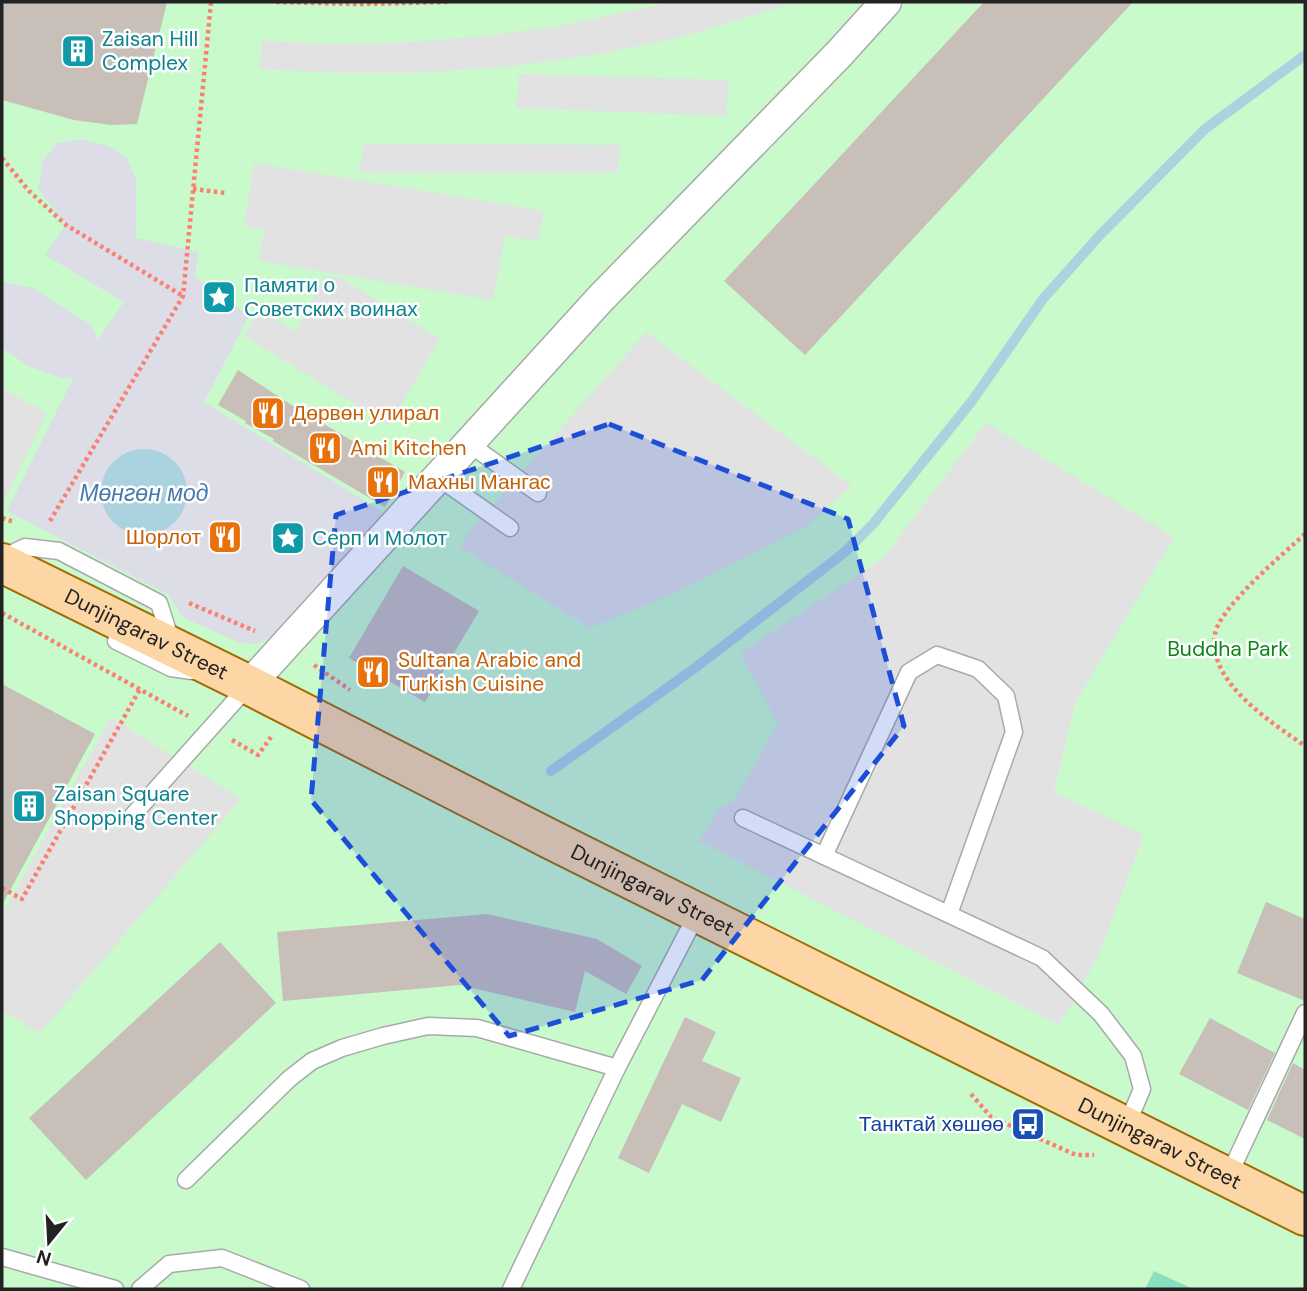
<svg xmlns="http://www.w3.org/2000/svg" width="1307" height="1291" font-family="'DM Sans',sans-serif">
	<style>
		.park { fill: #c8facc }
		.pitch { fill: #88e0be }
		.parking { fill: #e2e2e2 }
		.plaza { fill: #dddde8 }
		.water { fill: #aad3df }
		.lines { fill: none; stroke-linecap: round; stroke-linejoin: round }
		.stream { stroke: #aad3df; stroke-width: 10 }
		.building { fill: #c7bfb8 }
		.lane-casing { stroke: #a9a9a9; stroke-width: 19 }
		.street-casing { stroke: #a9a9a9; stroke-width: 33 }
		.primary-casing { stroke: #a06b00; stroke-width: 42 }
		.path { stroke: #fa8072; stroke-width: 4.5; stroke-dasharray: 3.5 3.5; stroke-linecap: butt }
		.lane { stroke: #fff; stroke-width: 16 }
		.street { stroke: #fff; stroke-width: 30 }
		.primary { stroke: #fcd6a4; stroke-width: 38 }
		.marked { fill: #1d4ed8; fill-opacity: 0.2; stroke: #1d4ed8; stroke-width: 5; stroke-dasharray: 14 9; stroke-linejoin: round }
		.labels { text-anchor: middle; stroke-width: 5; stroke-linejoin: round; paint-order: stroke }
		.culture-label { font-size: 21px; fill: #0d838f; stroke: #fff; text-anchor: start }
		.food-label { font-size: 21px; fill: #c56008; stroke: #fff; text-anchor: start }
		.street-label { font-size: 21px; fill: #222; stroke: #fff }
		.park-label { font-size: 21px; fill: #0c8416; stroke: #fff }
		.transit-label { font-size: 21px; fill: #164399; stroke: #fff; text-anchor: end }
		.water-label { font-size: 23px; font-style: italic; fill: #4a7aab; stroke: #fff }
	</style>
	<rect width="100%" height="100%" fill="#f2efe9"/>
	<rect class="park" x="2" y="2" width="1303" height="1287"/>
	<path class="pitch" d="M1154,1271L1193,1289H1145Z"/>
	<g class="parking">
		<path d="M672,2H798L678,38L599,54L516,66L414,73H336L260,69L262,41L336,44L413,42L486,36L560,26Z"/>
		<path d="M519,74L729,80L726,116L516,108Z"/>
		<path d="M364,144L621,145L617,173H359Z"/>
		<path d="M254,163L544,211L538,241L505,236L493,300L259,261L264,230L244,226Z"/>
		<path d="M325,276L341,278L440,339L389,425L244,336L259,311L296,332Z"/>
		<path d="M646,332L852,486L805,527L668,596L590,628L460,547L469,532Z"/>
		<path d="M2,389L47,412L2,505Z"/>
		<path d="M986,423L1174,537L1075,703L1054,792L1144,835L1098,957L1059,1025L699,841L719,809L734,801L778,724L740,653L883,558Z"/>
		<path d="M111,717L241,799L40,1033L2,1011V907L5,909Z"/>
	</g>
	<path class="plaza" d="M81,139L109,146L127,158L136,180V238L198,252L195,277L249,316L204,402L383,512L287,624L272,637L257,644L240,643L182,617L169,595L7,511L73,378H62L28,366L2,348V285L4,282L33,288L91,325L98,340L124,302L45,255L66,225L38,189L43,161L57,143Z"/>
	<circle class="water" cx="144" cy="492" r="43"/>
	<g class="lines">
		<path class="stream" d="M551,771L695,668L845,552L873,524L972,401L1043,299L1100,235L1205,129L1305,55"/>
	</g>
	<g class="building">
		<path d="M2,2H167L137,124L111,125L74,120L2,100Z"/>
		<path d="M984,2H1133L805,355L724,281Z"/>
		<path d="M238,370L290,404L405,472L385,507L273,441L274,439L245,423L246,421L218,405Z"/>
		<path d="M403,566L479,611L425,702L349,658Z"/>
		<path d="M2,684L95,734L2,905Z"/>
		<path d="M1266,902L1305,919V1001L1237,973Z"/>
		<path d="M487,914L597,939L642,966L626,994L585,971L575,1012L460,985L283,1001L277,932Z"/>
		<path d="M220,942L276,1003L86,1180L29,1118Z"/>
		<path d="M685,1017L716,1032L702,1061L741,1078L721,1122L682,1104L649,1173L618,1158Z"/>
		<path d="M1210,1018L1275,1053L1248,1110L1179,1074Z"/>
		<path d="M1293,1063L1305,1070V1139L1267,1120Z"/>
	</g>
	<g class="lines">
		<g class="lane-casing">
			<g id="lane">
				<path d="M468,443L538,493"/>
				<path d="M439,478L510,528"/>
				<path d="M2,558L25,547L59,551L159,603L172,644"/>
				<path d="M116,641L171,668L192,671"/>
				<path d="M133,815L249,685"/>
				<path d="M743,818L1042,958L1101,1014L1133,1056L1142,1089L1126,1127"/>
				<path d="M824,856L909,672L937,655L978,669L1006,696L1014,732L949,914"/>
				<path d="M1228,1177L1305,1013"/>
				<path d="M186,1180L289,1079L312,1061L342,1048L383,1036L428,1026L477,1028L617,1068"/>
				<path d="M2,1257L115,1289"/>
				<path d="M140,1289L169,1264L222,1258L301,1289"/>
				<path d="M511,1289L617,1068L698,912"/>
			</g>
		</g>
		<g class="street-casing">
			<path id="street" d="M249,685L601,298L839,54L886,2"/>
		</g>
		<g class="primary-casing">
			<g id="primary">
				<path id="s1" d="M2,563L249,685L550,839L1305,1216"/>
			</g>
		</g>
		<g class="path">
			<path d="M276,2L361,4L448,2"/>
			<path d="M2,158L29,191L66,225L183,296"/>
			<path d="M193,189L226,193"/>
			<path d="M2,518L14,522"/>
			<path d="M50,521L183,296L211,2"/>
			<path d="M1305,534C1284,553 1219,608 1215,634C1207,682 1271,722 1305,746"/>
			<path d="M189,603L255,631"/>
			<path d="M2,613L188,716"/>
			<path d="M314,665L350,690"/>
			<path d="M232,740L258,755L271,737"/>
			<path d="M2,888L22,899L140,689"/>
			<path d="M971,1094L991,1117L1076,1155H1094"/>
		</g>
		<use href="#lane" class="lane"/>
		<use href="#street" class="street"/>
		<use href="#primary" class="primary"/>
	</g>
	<path class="marked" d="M609,424L848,519L904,726L702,980L509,1036L311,800L336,515Z"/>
	<defs>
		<g id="building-square" transform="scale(1.75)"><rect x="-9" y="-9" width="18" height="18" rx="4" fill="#0f9aa8" stroke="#fff"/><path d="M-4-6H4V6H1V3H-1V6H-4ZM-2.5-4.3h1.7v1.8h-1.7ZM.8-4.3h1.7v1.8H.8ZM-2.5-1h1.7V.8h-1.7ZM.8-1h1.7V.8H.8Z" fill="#fff"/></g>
		<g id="sight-square" transform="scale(1.75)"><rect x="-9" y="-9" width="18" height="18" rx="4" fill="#0f9aa8" stroke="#fff"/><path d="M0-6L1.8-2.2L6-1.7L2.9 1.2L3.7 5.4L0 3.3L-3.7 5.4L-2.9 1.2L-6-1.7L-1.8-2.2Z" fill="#fff"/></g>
		<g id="restaurant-square" transform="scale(1.75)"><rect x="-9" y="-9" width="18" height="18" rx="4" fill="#e8710a" stroke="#fff"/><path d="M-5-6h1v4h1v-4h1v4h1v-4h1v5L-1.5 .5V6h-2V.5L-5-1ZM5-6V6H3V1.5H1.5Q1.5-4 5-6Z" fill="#fff"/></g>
		<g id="bus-square" transform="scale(1.75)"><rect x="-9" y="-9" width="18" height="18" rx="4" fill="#1a4fb4" stroke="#fff"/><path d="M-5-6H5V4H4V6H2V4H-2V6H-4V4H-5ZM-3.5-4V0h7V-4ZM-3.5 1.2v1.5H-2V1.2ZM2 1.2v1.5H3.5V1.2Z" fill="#fff"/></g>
	</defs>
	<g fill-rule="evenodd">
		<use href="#building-square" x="78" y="51"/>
		<use href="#sight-square" x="219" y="297"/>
		<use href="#restaurant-square" x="268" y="413"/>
		<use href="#restaurant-square" x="325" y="448"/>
		<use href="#restaurant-square" x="383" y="482"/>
		<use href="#restaurant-square" x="225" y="537"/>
		<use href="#sight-square" x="288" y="538"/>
		<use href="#restaurant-square" x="373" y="672"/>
		<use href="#building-square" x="29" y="806"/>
		<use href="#bus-square" x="1028" y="1124"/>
	</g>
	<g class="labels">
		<g class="culture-label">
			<text x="102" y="46">Zaisan Hill<tspan x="102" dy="24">Complex</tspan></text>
			<text x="244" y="292">Памяти о<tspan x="244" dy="24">Советских воинах</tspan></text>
			<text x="312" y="545">Серп и Молот</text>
			<text x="54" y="801">Zaisan Square<tspan x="54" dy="24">Shopping Center</tspan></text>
		</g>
		<g class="food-label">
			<text x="292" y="420">Дөрвөн улирал</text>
			<text x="350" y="455">Ami Kitchen</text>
			<text x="408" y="489">Махны Мангас</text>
			<text x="201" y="544" text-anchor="end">Шорлот</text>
			<text x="398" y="667">Sultana Arabic and<tspan x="398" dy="24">Turkish Cuisine</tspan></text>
		</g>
		<g class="street-label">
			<text dy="7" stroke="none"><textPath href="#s1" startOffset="161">Dunjingarav Street</textPath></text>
			<text dy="7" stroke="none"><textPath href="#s1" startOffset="728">Dunjingarav Street</textPath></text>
			<text dy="7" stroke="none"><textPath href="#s1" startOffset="1295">Dunjingarav Street</textPath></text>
		</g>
		<g class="park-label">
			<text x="1228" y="656">Buddha Park</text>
		</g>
		<g class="transit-label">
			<text x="1004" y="1131">Танктай хөшөө</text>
		</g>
		<g class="water-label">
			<text x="144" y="501">Мөнгөн мод</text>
		</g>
	</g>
	<rect width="1307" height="1291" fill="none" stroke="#222222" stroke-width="7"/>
	<g transform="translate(49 1242) rotate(198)" stroke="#ffffff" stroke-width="5" paint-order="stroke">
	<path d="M0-5L12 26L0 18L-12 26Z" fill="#222222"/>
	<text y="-10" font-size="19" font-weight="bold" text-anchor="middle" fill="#222222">N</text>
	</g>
</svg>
